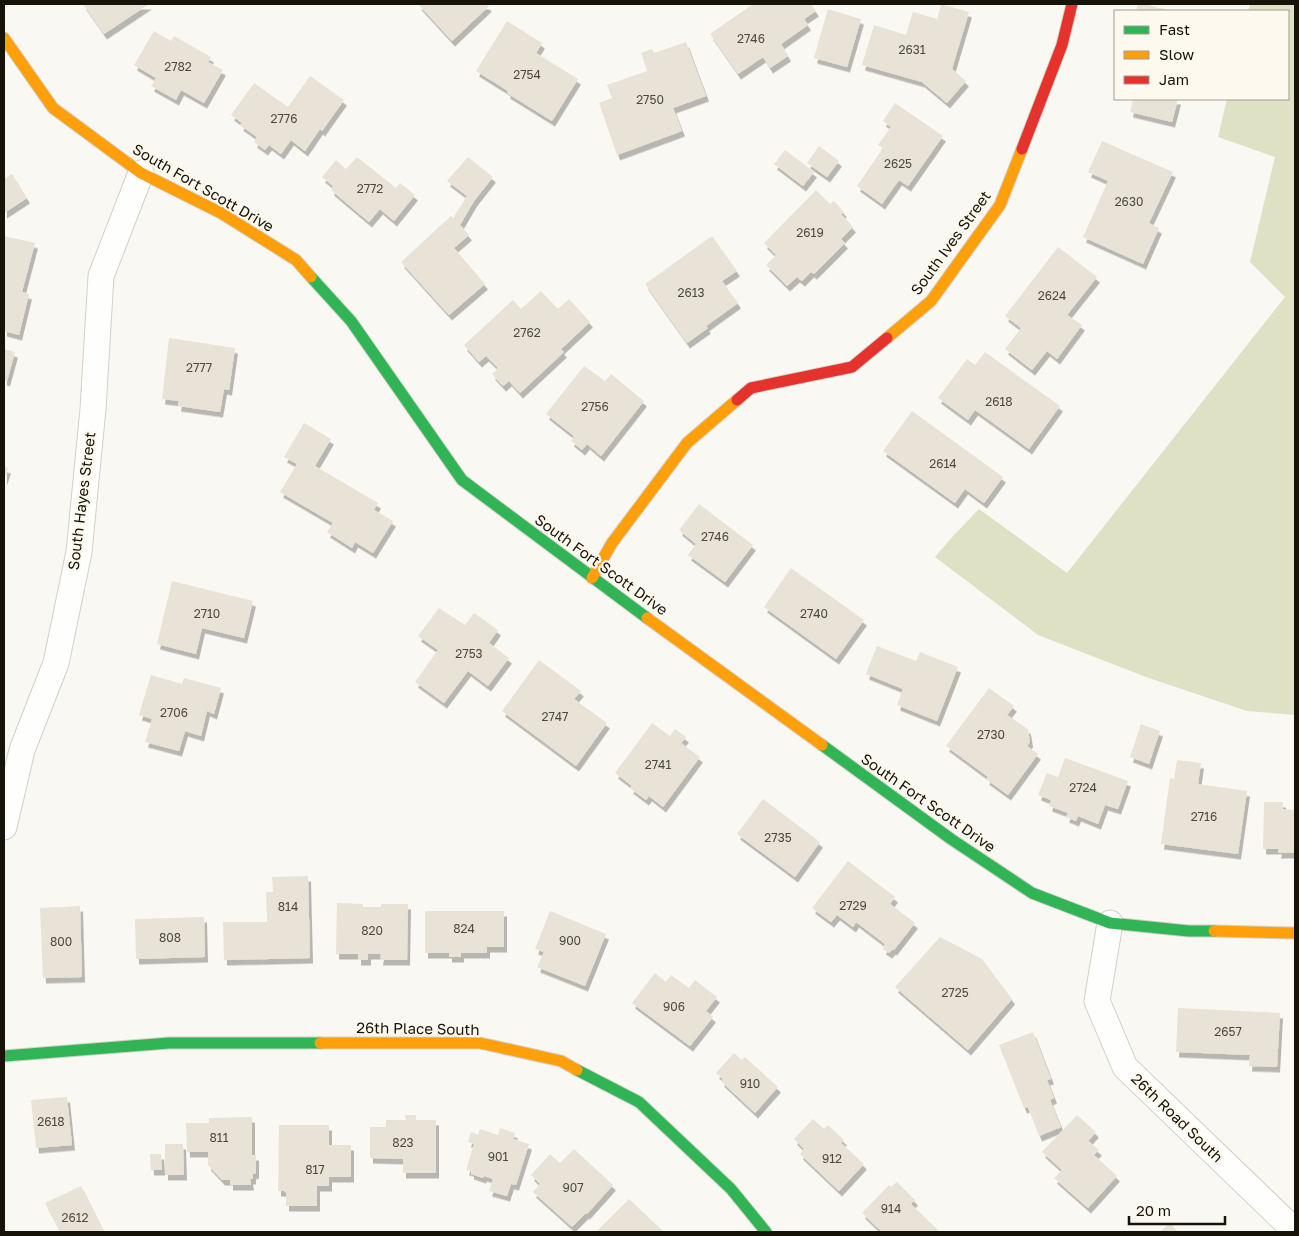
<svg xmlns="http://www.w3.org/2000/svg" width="1299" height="1236" font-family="'Golos Text',sans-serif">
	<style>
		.forest { fill: #dee1c3 }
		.building { fill: #e8e3d6; filter: url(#shadow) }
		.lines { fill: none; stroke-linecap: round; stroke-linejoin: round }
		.street-casing { stroke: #d3d0c8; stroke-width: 27 }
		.fast-casing { stroke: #d3d0c8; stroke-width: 13 }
		.slow-casing { stroke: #d3d0c8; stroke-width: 13 }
		.jam-casing { stroke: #d3d0c8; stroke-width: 13 }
		.street { stroke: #fefefd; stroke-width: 25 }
		.fast { stroke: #30b455; stroke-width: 11 }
		.slow { stroke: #ff9f0a; stroke-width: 11 }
		.jam { stroke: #e5322d; stroke-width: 11 }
		.labels { text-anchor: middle; stroke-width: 4.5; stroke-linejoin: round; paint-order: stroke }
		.number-label { font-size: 12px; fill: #4c483d }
		.street-label { font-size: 15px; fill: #171309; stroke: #fef9ee }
	</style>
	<defs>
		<filter id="shadow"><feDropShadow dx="3" dy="5.5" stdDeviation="0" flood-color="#0004"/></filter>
	</defs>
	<rect width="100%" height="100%" fill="#faf8f2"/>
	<path class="forest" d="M1250,4H1295V715L1247,711L1146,677L1038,635L935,557L954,535L979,509L1067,573L1285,297L1250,262L1275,157L1218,137L1227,99H1288V11H1248Z"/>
	<g class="building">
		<path d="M83,4H149L104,34Z"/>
		<path d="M418,4H486L489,6L452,41Z"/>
		<path d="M753,4H811L816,11L804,19L808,25L781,44L788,56L770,68L763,57L738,74L710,34Z"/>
		<path d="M941,4L969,12L952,69L966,81L947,103L922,82L862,65L874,25L906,35L913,12L937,19Z"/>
		<path d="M1138,4H1144L1172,11H1136Z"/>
		<path d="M828,9L861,19L847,67L814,58Z"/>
		<path d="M507,21L542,43L536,53L578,79L552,121L507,93L508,91L476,71Z"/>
		<path d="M154,31L171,41L174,36L211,57L208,62L223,70L204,103L181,90L176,100L151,86L156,78L134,65Z"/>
		<path d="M686,42L706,96L673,108L682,131L617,155L599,103L612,98L607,85L647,71L641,53L652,49L654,53Z"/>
		<path d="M310,76L344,100L322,131L320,129L305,151L291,140L281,154L269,145L265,150L254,142L257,137L240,125L242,123L231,115L254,83L288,107Z"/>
		<path d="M1133,99H1178L1172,122L1130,112Z"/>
		<path d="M895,103L943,136L908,186L899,180L882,204L857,186L883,148L878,145L891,127L883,121Z"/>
		<path d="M1102,141L1173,172L1149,223L1159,228L1143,264L1083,237L1108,181L1088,172Z"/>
		<path d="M819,146L839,161L827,177L807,163Z"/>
		<path d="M785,150L814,172L803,186L774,164Z"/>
		<path d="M357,157L396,188L400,183L415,195L394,221L380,209L369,222L331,190L333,186L322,177L336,160L346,169Z"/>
		<path d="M468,157L493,177L474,201L460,225L469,235L454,248L485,284L449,315L401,262L451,216L453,218L467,196L447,181Z"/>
		<path d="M12,174L27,198L4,213V179Z"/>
		<path d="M816,190L830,204L834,201L844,212L841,214L853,227L841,239L845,243L814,274L811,272L802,281L797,277L787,286L766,265L776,255L764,243Z"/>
		<path d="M4,236L35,243L22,292L29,294L19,335L4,331Z"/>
		<path d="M712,236L737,271L722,281L738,303L706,326L708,328L687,343L645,284Z"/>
		<path d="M1058,247L1097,277L1067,315L1082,325L1057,359L1047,351L1032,370L1005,349L1021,328L1005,316Z"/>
		<path d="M541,291L558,309L569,299L590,322L561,349L564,352L520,393L509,381L503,386L492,374L498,368L486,356L479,362L464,345L513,300L521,309Z"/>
		<path d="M169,338L235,348L229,390L224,389L220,412L178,406L179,401L162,399Z"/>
		<path d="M4,349L15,352L7,381L4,380Z"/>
		<path d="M985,352L1060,406L1029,449L975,410L968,420L938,398L967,359L975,365Z"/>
		<path d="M584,366L605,381L611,374L644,401L601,456L587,444L582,450L571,441L574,436L546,414Z"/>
		<path d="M912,411L1003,477L984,503L965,489L955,503L883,451Z"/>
		<path d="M304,423L331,439L315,466L378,503L374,510L393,521L373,553L355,542L352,548L327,532L333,523L280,492L297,464L284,457Z"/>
		<path d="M4,467L8,468L4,480Z"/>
		<path d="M699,504L753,545L725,582L688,555L696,544L679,530Z"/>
		<path d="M791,568L864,620L836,659L764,607Z"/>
		<path d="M172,581L253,601L244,638L202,628L196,654L157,644Z"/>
		<path d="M439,608L465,625L474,613L498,630L489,643L509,658L488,686L468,671L444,703L415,682L438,650L418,636Z"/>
		<path d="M877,646L916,661L920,652L958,667L937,721L897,705L903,689L866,674Z"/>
		<path d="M539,660L581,691L574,699L607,723L576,766L502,711Z"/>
		<path d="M151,675L182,684L184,678L221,688L214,714L207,711L201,736L185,731L179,751L145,742L152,719L139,715Z"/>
		<path d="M989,688L1014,706L1007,715L1028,729L1030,742L1027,746L1038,754L1008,795L986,779L988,777L946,746Z"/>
		<path d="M652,723L670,736L675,729L686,737L681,743L700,757L663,807L649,796L646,800L630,788L632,786L615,773Z"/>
		<path d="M1141,724L1160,731L1149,764L1130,757Z"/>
		<path d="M1065,758L1128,781L1118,809L1105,805L1098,824L1078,816L1076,821L1066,817L1068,813L1049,806L1051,800L1038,795L1047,773L1058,777Z"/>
		<path d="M1177,760L1201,763L1198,784L1247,791L1238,854L1161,844L1170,778L1174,779Z"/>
		<path d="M763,799L820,842L795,877L737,834Z"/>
		<path d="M1264,802H1283V809L1295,810V853H1278L1279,849H1263Z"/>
		<path d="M848,861L895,897L890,904L915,923L894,950L893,949L889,953L883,949L885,944L856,922L853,927L837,915L831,922L812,908Z"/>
		<path d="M308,876L310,958L224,960L223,922H267L266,892H273L272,877Z"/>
		<path d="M337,903L363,904V907H381V904H408L407,960H380L381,954H368V960H358V954H336Z"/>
		<path d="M80,906L82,977L43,978L40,908Z"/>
		<path d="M425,911H504V947H487V953H461V957H449V953H425Z"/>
		<path d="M550,911L606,934L585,986L537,967L544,952L535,949Z"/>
		<path d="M204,917L205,957L136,959L135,919Z"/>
		<path d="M940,937L982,959L1012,999L968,1050L895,987Z"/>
		<path d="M655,973L666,982L671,975L689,988L695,980L717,997L706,1011L713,1017L690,1046L632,1003Z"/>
		<path d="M1178,1008L1280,1013L1277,1067L1249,1066L1250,1055L1176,1052Z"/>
		<path d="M1033,1032L1051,1079L1047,1080L1054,1098L1050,1100L1061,1127L1039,1136L1028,1107L1024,1108L999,1045Z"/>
		<path d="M734,1053L742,1060L745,1057L778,1087L755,1113L721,1081L723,1079L716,1073Z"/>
		<path d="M67,1097L72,1145L36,1148L31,1100Z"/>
		<path d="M405,1115H416V1120H436V1173H403V1159L370,1158V1127H386V1120H406Z"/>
		<path d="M1077,1115L1096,1132L1088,1141L1099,1150L1094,1155L1117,1176L1088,1208L1054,1178L1062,1170L1042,1152Z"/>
		<path d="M252,1117V1155H256V1173L253,1174V1179H250L251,1185H230V1180H222L208,1165V1152H187L186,1123H209V1118Z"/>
		<path d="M813,1119L824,1129L828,1125L844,1140L841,1143L864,1164L839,1191L800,1154L804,1149L794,1139Z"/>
		<path d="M279,1125H329V1145H351V1177H329V1186H317V1206H286V1193L284,1191H278Z"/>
		<path d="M500,1128L515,1133L513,1139L529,1144L516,1185L511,1184L507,1196L489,1191L493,1179L484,1176L483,1178L471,1174V1171L466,1170L474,1144L468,1142L471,1132L478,1135L480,1129L498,1135Z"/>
		<path d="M165,1144H183L184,1175H165Z"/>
		<path d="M574,1149L613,1185L587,1214L586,1213L572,1227L533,1192L540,1184L531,1175L550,1154L560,1163Z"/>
		<path d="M150,1154H161L162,1170H151Z"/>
		<path d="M897,1182L915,1200L911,1204L940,1232H882L862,1213L889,1185L891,1187Z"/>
		<path d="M81,1186L104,1232H60L45,1203Z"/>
		<path d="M629,1199L664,1232H596Z"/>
		<path d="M1170,1223L1178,1232H1160Z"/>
	</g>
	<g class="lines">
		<g class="street-casing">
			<g id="street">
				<path d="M4,827L22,750L56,663L79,552L93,409L101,276L141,173"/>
				<path d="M1110,923L1097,1001L1125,1067L1295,1231"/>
			</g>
		</g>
		<g class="fast-casing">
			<g id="fast">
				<path d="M311,277L351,321L462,480L647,618"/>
				<path d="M822,745L951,839L1032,893L1110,923L1189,931H1214"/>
				<path d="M4,1056L169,1043H320"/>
				<path d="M577,1070L639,1102L731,1189L766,1232"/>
			</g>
		</g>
		<g class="slow-casing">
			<g id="slow">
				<path d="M4,38L53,108L141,173L221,213L296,260L311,277"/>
				<path d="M887,338L931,301L1000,205L1022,149"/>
				<path d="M592,578L612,543L687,443L737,400"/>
				<path d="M647,618L822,745"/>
				<path d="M1214,931L1295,933"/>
				<path d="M320,1043H480L561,1061L577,1070"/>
			</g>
		</g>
		<g class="jam-casing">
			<g id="jam">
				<path d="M1022,149L1062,45L1072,4"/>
				<path d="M737,400L751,388L852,367L887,338"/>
			</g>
		</g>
		<use href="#street" class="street"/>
		<use href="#fast" class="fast"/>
		<use href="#slow" class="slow"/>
		<use href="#jam" class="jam"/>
	</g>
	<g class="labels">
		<g class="number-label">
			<text x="751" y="43">2746</text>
			<text x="912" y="54">2631</text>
			<text x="178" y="71">2782</text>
			<text x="527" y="79">2754</text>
			<text x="650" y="104">2750</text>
			<text x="284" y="123">2776</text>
			<text x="898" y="168">2625</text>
			<text x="370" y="193">2772</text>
			<text x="1129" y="206">2630</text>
			<text x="810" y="237">2619</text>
			<text x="691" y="297">2613</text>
			<text x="1052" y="300">2624</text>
			<text x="527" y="337">2762</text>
			<text x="199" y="372">2777</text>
			<text x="999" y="406">2618</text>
			<text x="595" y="411">2756</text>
			<text x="943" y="468">2614</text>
			<text x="715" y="541">2746</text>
			<text x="207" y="618">2710</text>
			<text x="814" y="618">2740</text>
			<text x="469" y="658">2753</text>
			<text x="174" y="717">2706</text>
			<text x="555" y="721">2747</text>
			<text x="991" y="739">2730</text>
			<text x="658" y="769">2741</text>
			<text x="1083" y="792">2724</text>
			<text x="1204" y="821">2716</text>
			<text x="778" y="842">2735</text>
			<text x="853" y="910">2729</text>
			<text x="288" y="911">814</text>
			<text x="464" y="933">824</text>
			<text x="372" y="935">820</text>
			<text x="170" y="942">808</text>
			<text x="570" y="945">900</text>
			<text x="61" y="946">800</text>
			<text x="955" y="997">2725</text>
			<text x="674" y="1011">906</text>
			<text x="1228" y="1036">2657</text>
			<text x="750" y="1088">910</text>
			<text x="51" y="1126">2618</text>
			<text x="219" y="1142">811</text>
			<text x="403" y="1147">823</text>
			<text x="498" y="1161">901</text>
			<text x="832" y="1163">912</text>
			<text x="315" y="1174">817</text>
			<text x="573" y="1192">907</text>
			<text x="891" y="1213">914</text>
			<text x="75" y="1222">2612</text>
		</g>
		<g class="street-label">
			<text transform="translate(203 188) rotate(30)" y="5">South Fort Scott Drive</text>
			<text transform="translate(951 243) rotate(-54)" y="5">South Ives Street</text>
			<text transform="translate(82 501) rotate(-83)" y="5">South Hayes Street</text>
			<text transform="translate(601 565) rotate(36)" y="5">South Fort Scott Drive</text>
			<text transform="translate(928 803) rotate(35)" y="5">South Fort Scott Drive</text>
			<text transform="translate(418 1029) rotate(1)" y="5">26th Place South</text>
			<text transform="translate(1177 1118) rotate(44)" y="5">26th Road South</text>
		</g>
	</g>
	<rect width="1299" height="1236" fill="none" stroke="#171309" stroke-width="10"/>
	<rect x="1114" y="10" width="175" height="90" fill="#fef9ee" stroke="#a29d92"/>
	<rect x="1124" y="26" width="25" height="8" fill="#30b455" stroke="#a29d92"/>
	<text x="1159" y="35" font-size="15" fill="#171309">Fast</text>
	<rect x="1124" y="51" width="25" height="8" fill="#ff9f0a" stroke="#a29d92"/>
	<text x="1159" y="60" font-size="15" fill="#171309">Slow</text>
	<rect x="1124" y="76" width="25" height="8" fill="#e5322d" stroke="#a29d92"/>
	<text x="1159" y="85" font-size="15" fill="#171309">Jam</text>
	<path d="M1129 1216v8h96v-8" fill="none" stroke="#171309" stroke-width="2.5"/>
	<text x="1136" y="1216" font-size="15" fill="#171309" stroke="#fef9ee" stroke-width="4" paint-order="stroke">20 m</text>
</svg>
